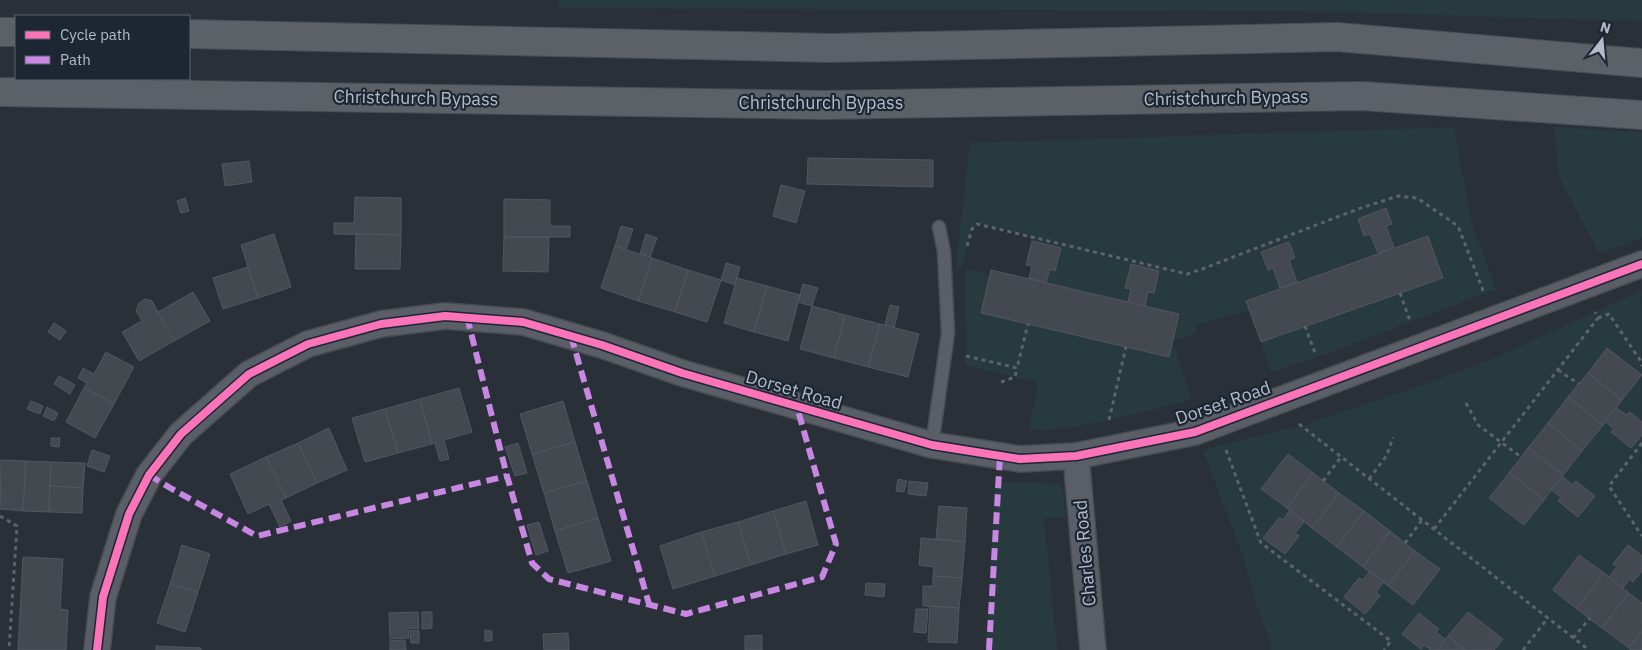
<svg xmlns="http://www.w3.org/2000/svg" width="1642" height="650" font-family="'IBM Plex Sans',sans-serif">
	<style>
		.green { fill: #273a3e }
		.building { fill: #444950; stroke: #52575f }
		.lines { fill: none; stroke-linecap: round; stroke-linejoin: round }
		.lane-casing { stroke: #484c53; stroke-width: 15 }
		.street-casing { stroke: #484c53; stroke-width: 28 }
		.primary-casing { stroke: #484c55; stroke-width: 30 }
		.path { stroke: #5d636a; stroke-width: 3; stroke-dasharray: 4 4; stroke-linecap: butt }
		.lane { stroke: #5a5e66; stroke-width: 12 }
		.street { stroke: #5a5e66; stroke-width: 25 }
		.primary { stroke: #5c6168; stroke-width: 28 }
		.quiet { stroke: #c787e3; stroke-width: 6; stroke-dasharray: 12 6; stroke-linecap: butt }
		.cycleway-casing { stroke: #1d2633; stroke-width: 11 }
		.cycleway { stroke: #fb73b8; stroke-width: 8 }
		.labels { text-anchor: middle; stroke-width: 4.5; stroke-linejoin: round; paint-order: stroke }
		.street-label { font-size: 18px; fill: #b4bcc9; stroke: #1d2633 }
	</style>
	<rect width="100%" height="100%" fill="#2a3038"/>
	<g class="green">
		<path d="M559,0H1642V21L1298,11L559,8Z"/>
		<path d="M1454,127L1471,221L1496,289L1337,350L1271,372L1261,342L1443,278L1428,236L1394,247L1386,226L1385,208L1358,219L1364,236L1370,234L1378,253L1297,282L1289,260L1295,257L1289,242L1261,252L1267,270L1273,268L1280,288L1246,301L1249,311L1198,324L1194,334L1172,341L1192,399C1164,407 1138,414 1109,420C1083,425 1056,431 1029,430L1038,382L964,365L967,356L965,276L966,269L990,275L981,313L1168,357L1179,314L1145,306L1148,292L1154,293L1159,271L1131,264L1125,288L1131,289L1128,302L1046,283L1050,269L1055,270L1060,248L1032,241L1026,235L977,224L972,229L962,267L956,266L970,143Z"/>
		<path d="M1554,127L1642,132V238L1599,253L1559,177Z"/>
		<path d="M1641,291L1642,650H1271V644L1257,607L1244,559L1203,451L1225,444L1301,426L1412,389L1490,360Z"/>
		<path d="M995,481L1062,484L1066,518H1044L1057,650H986Z"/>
	</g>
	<g class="building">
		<path d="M808,158L933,160V187L807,184Z"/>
		<path d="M249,161L252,182L225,186L222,164Z"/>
		<path d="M781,185L805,191L796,223L773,216Z"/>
		<path d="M355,197L401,198V235L334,234V223H354Z"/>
		<path d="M185,198L189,211L181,213L177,201Z"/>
		<path d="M504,199L550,200V226H570V237H504Z"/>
		<path d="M1386,208L1392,224L1386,226L1394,247L1378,253L1370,234L1364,236L1358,219Z"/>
		<path d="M621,226L633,229L626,250L615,246Z"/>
		<path d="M274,234L291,287L258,298L241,245Z"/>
		<path d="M356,234L401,235L400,269H355Z"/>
		<path d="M646,234L657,238L650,257L640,254Z"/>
		<path d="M1428,236L1443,278L1261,342L1246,301Z"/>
		<path d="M504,237H549L548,272L503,271Z"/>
		<path d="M1032,241L1061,248L1055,271L1050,269L1046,283L1029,278L1032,266L1026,265Z"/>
		<path d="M1289,242L1295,258L1289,260L1297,282L1280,288L1273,268L1268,270L1261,252Z"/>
		<path d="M615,246L652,258L638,301L601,288Z"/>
		<path d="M652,258L688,270L675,312L638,301Z"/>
		<path d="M726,263L740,267L735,285L721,280Z"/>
		<path d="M1131,264L1159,271L1154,293L1148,292L1145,306L1128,302L1131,289L1125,288Z"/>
		<path d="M248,267L258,298L223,309L213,278Z"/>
		<path d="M688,270L721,280L707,322L675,312Z"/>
		<path d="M991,270L1179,314L1169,357L981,313Z"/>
		<path d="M737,278L767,286L754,332L724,323Z"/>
		<path d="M803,284L818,288L812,306L798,302Z"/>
		<path d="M767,286L800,295L788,341L754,332Z"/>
		<path d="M193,292L210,321L174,341L158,312Z"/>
		<path d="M145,299L152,301L174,341L139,361L122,332L142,321L136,311L139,303Z"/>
		<path d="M890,305L899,307L894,328L885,325Z"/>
		<path d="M812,306L845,315L834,358L800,349Z"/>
		<path d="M845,315L880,324L868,367L834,358Z"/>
		<path d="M54,323L66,331L60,340L48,332Z"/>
		<path d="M880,324L919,334L908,377L868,367Z"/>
		<path d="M1607,348L1642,375L1622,400L1588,373Z"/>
		<path d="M106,352L134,367L114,404L84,388L87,383L78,378L83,368L94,374Z"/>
		<path d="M1588,373L1622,400L1603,425L1568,397Z"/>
		<path d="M59,376L75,385L70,394L54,384Z"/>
		<path d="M84,388L114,404L95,438L66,422Z"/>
		<path d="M459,388L472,432L444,440L449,459L440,461L435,443L432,444L420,399Z"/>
		<path d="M1568,397L1603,425L1582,451L1548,423Z"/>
		<path d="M420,399L432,444L398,453L385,409Z"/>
		<path d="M31,401L43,406L40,414L27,409Z"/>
		<path d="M563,401L575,442L532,454L520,414Z"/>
		<path d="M47,407L58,413L54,421L43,416Z"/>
		<path d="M1616,408L1627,415L1630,412L1642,422V435L1631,448L1611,432L1614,429L1605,421Z"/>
		<path d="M385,409L398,453L365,462L352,418Z"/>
		<path d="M1548,423L1582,451L1563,475L1528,448Z"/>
		<path d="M329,428L347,470L317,483L298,443Z"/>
		<path d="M51,438H60L59,447L51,446Z"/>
		<path d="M575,442L587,481L544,493L532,454Z"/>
		<path d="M298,443L317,483L286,498L266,457Z"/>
		<path d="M518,443L527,473L515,476L505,447Z"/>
		<path d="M1528,448L1563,475L1544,500L1509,473Z"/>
		<path d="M92,450L110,456L104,472L87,466Z"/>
		<path d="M1288,454L1313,473L1287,508L1261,489Z"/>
		<path d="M266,457L286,498L281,500L291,521L280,527L269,504L248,514L230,474Z"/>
		<path d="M1,460L26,461L23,511L0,509Z"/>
		<path d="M26,461L51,462L49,512L23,511Z"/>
		<path d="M51,462L85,463L83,488L50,486Z"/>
		<path d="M1313,473L1339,493L1312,528L1287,508Z"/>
		<path d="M1509,473L1544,500L1524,525L1489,498Z"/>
		<path d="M1562,476L1573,485L1576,481L1595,496L1578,517L1558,501L1561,497L1551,490Z"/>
		<path d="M898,479L907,481L904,492L896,491Z"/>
		<path d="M587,481L598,518L555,531L544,493Z"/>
		<path d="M909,481L928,483L926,496L908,494Z"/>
		<path d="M50,486L83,488L82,513L49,512Z"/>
		<path d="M1339,493L1364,511L1337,547L1312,528Z"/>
		<path d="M806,501L818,545L786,554L773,511Z"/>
		<path d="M939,506L967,508L965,542L936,539Z"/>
		<path d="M1290,510L1304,522L1295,533L1299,536L1285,554L1263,538L1279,518L1283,520Z"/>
		<path d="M773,511L786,554L751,565L738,522Z"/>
		<path d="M1364,511L1390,531L1363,567L1337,547Z"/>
		<path d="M598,518L611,561L568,573L555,531Z"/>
		<path d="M539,522L548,551L536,555L527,525Z"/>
		<path d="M738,522L751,565L715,576L701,532Z"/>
		<path d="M1390,531L1415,551L1388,586L1363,567Z"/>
		<path d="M701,532L715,576L673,589L660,546Z"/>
		<path d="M921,538L965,542L962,578L933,576L934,567L919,565Z"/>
		<path d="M182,545L210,554L198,592L170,584Z"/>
		<path d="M1628,545L1642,556V571L1633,582L1630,579L1623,588L1609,577L1617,567L1613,564Z"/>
		<path d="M1415,551L1440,569L1413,605L1388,586Z"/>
		<path d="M1579,555L1604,573L1577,609L1553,590Z"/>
		<path d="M23,557L63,559L60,609L68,610L66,650H18Z"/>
		<path d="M1370,571L1384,582L1376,592L1380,596L1365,614L1344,597L1359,578L1363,580Z"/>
		<path d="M1604,573L1629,593L1602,628L1577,609Z"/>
		<path d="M933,576L962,578L959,608L923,606V586H933Z"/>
		<path d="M866,583L885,584L884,597L865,595Z"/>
		<path d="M170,584L198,592L185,632L157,623Z"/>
		<path d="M1629,593L1642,603V631L1629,648L1602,628Z"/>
		<path d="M930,606L959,608L957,643L928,642Z"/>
		<path d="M916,609H928L926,633L914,632Z"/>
		<path d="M418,612L419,628L408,629L409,638L390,639L389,613Z"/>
		<path d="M422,612H432V628L422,629Z"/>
		<path d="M1468,612L1503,639L1494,650H1465L1448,636Z"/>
		<path d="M1419,613L1439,629L1436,632L1446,640L1438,650H1431L1424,645L1421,649L1402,634Z"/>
		<path d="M419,630V643H411L410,631Z"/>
		<path d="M485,630L492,631V641H485Z"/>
		<path d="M1642,631V650H1631L1629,648Z"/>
		<path d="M568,633L569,650H544L543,634Z"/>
		<path d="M762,635V650H745V636Z"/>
		<path d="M1448,636L1465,650H1438Z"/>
		<path d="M405,640L406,650H390V641Z"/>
		<path d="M156,646L201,648V650H156Z"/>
	</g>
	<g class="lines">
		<g class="lane-casing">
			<path id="lane" d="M932,445L948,333L944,252L939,227"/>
		</g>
		<g class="street-casing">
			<g id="street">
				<path d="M1076,456L1093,650"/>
				<path d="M97,650L103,597L129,514L149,475L181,434L249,374L308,344L381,324L445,316L523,322L602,345L682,373L932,445L1020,459L1076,456L1195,432L1642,264"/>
			</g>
		</g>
		<g class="primary-casing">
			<g id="primary">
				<path d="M0,32H16"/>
				<path d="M189,34L830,48L1337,37L1642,63"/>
				<path d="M0,92L822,105L1362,96L1642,115"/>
			</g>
		</g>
		<g class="path">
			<path d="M967,246L972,229L977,224L1187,274L1202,269L1358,209L1398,196L1417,198L1458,226L1484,293"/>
			<path d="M1400,293L1410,321"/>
			<path d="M1598,318L1609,314L1640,360L1642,366"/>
			<path d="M1305,326L1316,356"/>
			<path d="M966,356L1017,368L1028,324"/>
			<path d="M1558,370L1579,384"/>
			<path d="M1001,382L1015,377L1017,368"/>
			<path d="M1466,403L1478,425L1521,457"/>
			<path d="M1109,420L1126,347"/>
			<path d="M1299,424L1589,650"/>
			<path d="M1642,443L1609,486L1642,536"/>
			<path d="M1226,450L1261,543L1391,641L1384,650"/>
			<path d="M1369,479L1387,455L1393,437"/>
			<path d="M1323,481L1341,457"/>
			<path d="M0,516L17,526L9,650"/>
			<path d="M1434,529L1598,318L1595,312"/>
			<path d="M1405,543L1422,520"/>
			<path d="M1573,638L1590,618"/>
			<path d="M1523,650L1548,618"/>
		</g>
		<use href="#lane" class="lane"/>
		<use href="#street" class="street"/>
		<use href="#primary" class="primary"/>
		<g class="quiet">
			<path d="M467,317L507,476L532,563L549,579L686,614L822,577L836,544L797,407"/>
			<path d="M571,336L649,604"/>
			<path d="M149,475L172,489L257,536L507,476"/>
			<path d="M989,650L1000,455"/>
		</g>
		<g class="cycleway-casing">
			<path id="cycleway" d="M97,650L103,597L129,514L149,475L181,434L249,374L308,344L381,324L445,316L523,322L602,345L682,373L932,445L1020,459L1076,456L1195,432L1642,264"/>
		</g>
		<use href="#cycleway" class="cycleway"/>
	</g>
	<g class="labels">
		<g class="street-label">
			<text transform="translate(416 98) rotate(1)" y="6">Christchurch Bypass</text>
			<text transform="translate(1226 98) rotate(-1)" y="6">Christchurch Bypass</text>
			<text x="821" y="109">Christchurch Bypass</text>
			<text transform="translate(794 390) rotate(16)" y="6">Dorset Road</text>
			<text transform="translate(1223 403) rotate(-19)" y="6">Dorset Road</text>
			<text transform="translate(1085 553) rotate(-95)" y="6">Charles Road</text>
		</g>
	</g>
	<rect x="15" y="15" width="175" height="65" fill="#1d2633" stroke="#59626f"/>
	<rect x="25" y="31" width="25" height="8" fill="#fb73b8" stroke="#59626f"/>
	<text x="60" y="40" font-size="15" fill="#b4bcc9">Cycle path</text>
	<rect x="25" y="56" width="25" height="8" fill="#c787e3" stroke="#59626f"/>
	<text x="60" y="65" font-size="15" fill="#b4bcc9">Path</text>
	<g transform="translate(1602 40) rotate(16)" stroke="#1d2633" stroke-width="4" paint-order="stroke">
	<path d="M0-4L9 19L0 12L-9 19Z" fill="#b4bcc9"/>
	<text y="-8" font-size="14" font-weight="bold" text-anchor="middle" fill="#b4bcc9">N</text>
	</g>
</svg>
